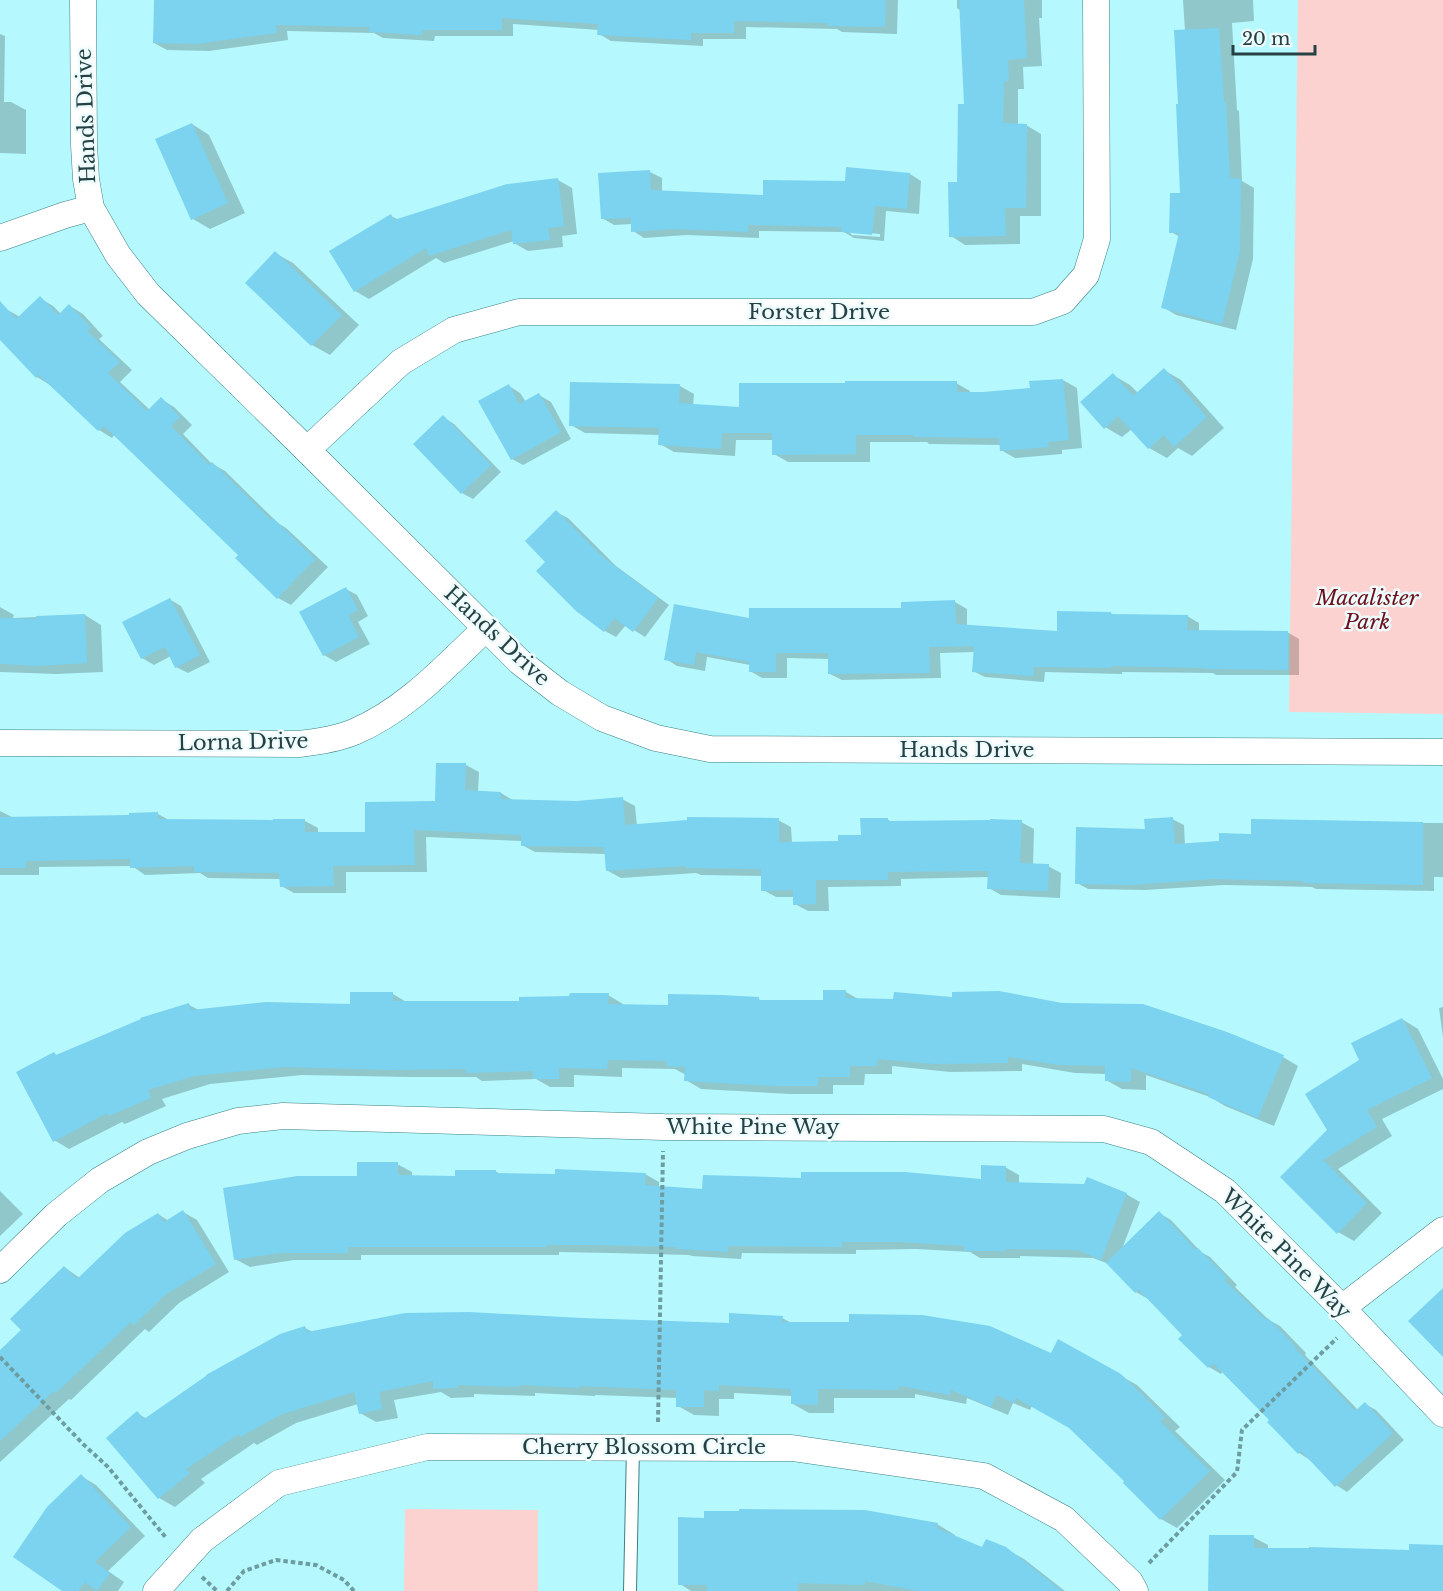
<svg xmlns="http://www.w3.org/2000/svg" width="1443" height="1591" font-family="'Libre Baskerville',serif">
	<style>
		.green { fill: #fcd2d0 }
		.shadow { fill: #0003; fill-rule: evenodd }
		.building { fill: #7bd3f0 }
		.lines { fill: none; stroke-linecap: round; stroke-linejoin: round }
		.service-casing { stroke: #3d8085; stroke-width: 14 }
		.minor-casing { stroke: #3d8085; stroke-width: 27 }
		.path { stroke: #6d9da1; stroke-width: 4; stroke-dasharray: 4.5 3; stroke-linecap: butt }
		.service { stroke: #fff; stroke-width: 12 }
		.minor { stroke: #fff; stroke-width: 26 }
		.labels { text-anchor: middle; stroke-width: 5; stroke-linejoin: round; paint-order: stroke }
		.street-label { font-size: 21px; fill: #254143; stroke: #eefbfc }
		.park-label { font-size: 21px; font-style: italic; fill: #6c111b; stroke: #eefbfc }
	</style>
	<rect width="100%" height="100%" fill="#b5f9fe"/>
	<g class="green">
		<path d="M1298,0H1443V714L1289,712Z"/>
		<path d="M405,1509L538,1510V1591H404Z"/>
	</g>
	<g class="shadow">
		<path d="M155,0H898L897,34L842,32L837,29L746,27V39H703V46L611,41L599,34V30L513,24V36H435L434,41L383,38L374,33L287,31L288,40L209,51L167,50L154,43Z"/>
		<path d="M957,0H1042V18H1039L1042,66L1023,67L1024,89H1018V125H1026L1041,134V216H1020V244L965,245L951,236L959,184L966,106L961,11L957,8Z"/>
		<path d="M1183,0H1253L1254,21L1232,23L1237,110L1239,111L1242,181L1254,188L1253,259L1236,330L1176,315L1163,307L1180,237L1171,232L1182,195L1185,31Z"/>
		<path d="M0,34L5,36L4,102H11L26,110V154L0,153Z"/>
		<path d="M192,124L209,135L245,213L210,229L193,219Z"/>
		<path d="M650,172L662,178V192L764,196L910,174L921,181L919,214L886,211L884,241L854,238L844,232L759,231V238L687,235L644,238L633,231L632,224L614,225L602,218ZM848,231L880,234V237L852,235Z"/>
		<path d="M558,180L572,188L577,234L562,236L563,247L528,251L514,243V241L444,263L436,258L369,299L355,291L391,216L399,220Z"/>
		<path d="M275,253L293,263L359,325L330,355L312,345L247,283Z"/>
		<path d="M40,298L53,306L61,314L70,306L83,314L103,336L99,339L132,370L120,382L150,410L161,399L174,407L192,425L183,434L211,463L225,471L278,523L286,528L328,567L291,605L278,598L240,555L115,434L112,438L99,430L50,385L37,377L0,337V314L6,309L20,317Z"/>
		<path d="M1164,370L1181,380L1224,428L1192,456L1178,448L1167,458L1149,448L1132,429L1122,437L1105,427L1113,375L1130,385L1138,393Z"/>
		<path d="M1063,380L1077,388L1082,448L1062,450V454L1015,458L1001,450V445L929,444L927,442H870V462H788L774,454V440H736L735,456L674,452L660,444L661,435L585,433L571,425L572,384L680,386L694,394L693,406L741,409L956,383L970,391V393L1031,390Z"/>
		<path d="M509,386L520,393L526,402L539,395L551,402L571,439L523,465L512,459Z"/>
		<path d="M443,417L454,424L501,472L473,499L462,493Z"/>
		<path d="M556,512L568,518L616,566L669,605L645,637L626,625L616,637L605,631L577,610L547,562Z"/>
		<path d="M346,589L357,595L368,616L358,622L370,644L336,662L324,655L301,613Z"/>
		<path d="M169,599L181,606L210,662L188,673L176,667L171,656L154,665L142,658Z"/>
		<path d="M955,602L967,609V626L1058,633L1111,613L1115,616H1187L1199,623V632H1287L1299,639V675H1216L1213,673L1122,672V674L1045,672L1044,682L985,677L973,671L975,652L940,653L941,678L842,680L830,674V659L787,658V678H762L750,671V665L707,657L705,671L677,666L666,659L751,620L902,610Z"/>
		<path d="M0,607L14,615L13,618L85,615L101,625L103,672L56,674L0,672Z"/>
		<path d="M466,765L479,772L478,792L501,793L514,801L576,802L622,799L635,806L637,826L778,820L791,827L792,843L840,842L862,837L887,819L893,823L1021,822L1034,829L1033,865L1048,866L1061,873L1060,898L1001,895L989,888V877L901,879V886L828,887L829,911H808L795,904V897H776L763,890V876L701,875L696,873L621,878L608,871L606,854L535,852L522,845V841L426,837L427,872H346V893H294L281,886V879L208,878L200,873L145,875L132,866L39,867V875H0V811L16,819L130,817L158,814L169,820L305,821L318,828V833H367L436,803Z"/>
		<path d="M1172,819L1184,825L1185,845L1220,842L1252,835L1276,822L1443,823V877H1434V891L1316,889L1312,887L1224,885L1145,890L1088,889L1077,883L1147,830Z"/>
		<path d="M846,992L860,1000L1283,1057L1298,1066L1274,1126L1225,1106L1210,1097L1146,1075V1090L1122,1089L1106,1080V1074L1075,1073L1022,1064V1071L950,1072L892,1066V1074H865L864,1085H833V1094H790L701,1089L686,1080V1075L675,1069L622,1068V1077L574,1075V1087H550L536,1079L482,1081L476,1077H408L302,1075L210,1084L162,1099L166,1106L125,1124L122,1122L69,1149L54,1140V1054L58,1056L189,1005L199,1010L351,1005L393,994L408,1003L521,1002L608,995L623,1004V1006L669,1007L758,999L763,1001H825Z"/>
		<path d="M1443,1007V1037L1439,1008Z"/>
		<path d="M1402,1019L1418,1029L1443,1079V1089L1382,1119L1392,1136L1338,1169L1382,1213L1354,1241L1338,1232L1282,1177L1329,1130Z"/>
		<path d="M397,1164L412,1172V1177H457L495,1171L500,1174H645L659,1182V1187L703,1190L803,1179L983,1180L1005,1167L1019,1175V1184L1126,1194L1140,1202L1122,1249L1159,1213L1171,1220L1201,1252L1210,1257L1237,1285L1235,1287L1269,1320L1280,1326L1306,1353L1305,1355L1358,1410L1365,1404L1376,1410L1404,1440L1347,1492L1336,1485L1310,1460L1299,1453L1271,1420L1223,1371L1221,1374L1209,1367L1180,1339L1184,1335L1148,1299L1136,1292L1109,1264L1093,1258L1020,1256V1258H980L970,1252L916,1249L856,1250V1254L742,1253L741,1259L692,1256L689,1255L609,1253L559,1252V1255H361V1260H294L250,1267L235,1259L358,1177Z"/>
		<path d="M0,1191L23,1214L0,1236Z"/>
		<path d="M183,1212L197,1220L229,1272L179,1303L149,1332L145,1329L71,1400L69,1399L0,1462V1357L23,1330L64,1267L80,1278L158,1214L169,1221Z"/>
		<path d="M782,1318L792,1323L1051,1355L1059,1341L1137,1385L1180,1427L1175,1431L1225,1480L1177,1528L1161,1519L1126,1481L1070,1427L1032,1406L1030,1410L1013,1403L1008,1415L967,1398L966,1404L915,1394V1398H834V1413H809L793,1404V1396L734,1393V1399H719V1416L694,1415L678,1406V1398L595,1395V1396L535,1393V1396L474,1394V1397L451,1398L441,1392L394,1400L398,1418L376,1422L360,1413L358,1404L296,1423L257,1445L254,1443L201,1479L205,1483L175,1507L159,1498L108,1438L137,1413L147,1419L305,1328L313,1332L730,1324Z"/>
		<path d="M81,1476L96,1485L145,1536L108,1571L124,1582L118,1591H65Z"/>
		<path d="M937,1524L955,1535L954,1537L983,1549H1006L1024,1559L1065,1591H691L680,1584Z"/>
		<path d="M1253,1537L1268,1545V1549L1411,1551L1443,1547V1591H1210Z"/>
	</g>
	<g class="building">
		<path d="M154,0H886L885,27L828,26V23L734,21V33H691V40L597,35L598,24L502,18V30H423L422,35L369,32L370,27L276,25L277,33L196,44L153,43Z"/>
		<path d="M959,0H1024L1027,58L1008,60L1009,81H1004L1003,123L1027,124L1026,208H1005L1006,236L949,237L948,182H957L958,104H964Z"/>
		<path d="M1219,28L1224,102H1226L1230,178L1241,179L1240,251L1222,324L1161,308L1179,233H1169L1170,193H1180L1176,104H1178L1174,30Z"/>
		<path d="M192,123L228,203L191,220L155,139Z"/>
		<path d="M846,167L910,173L907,209L875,206L872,235L841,232V227L748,225V232L674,229L631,232V218L601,219L598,173L650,170L651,190L763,195V180L845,181Z"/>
		<path d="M558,178L564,226L548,228L550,240L513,244L511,230L429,256L426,248L354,292L329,251L391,214L394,220L507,184Z"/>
		<path d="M275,251L342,315L311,346L245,283Z"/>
		<path d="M40,296L58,315L69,304L91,328L87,331L120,362L108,373L147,411L161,397L180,417L171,426L209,465L212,462L271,520L273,518L315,559L277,599L235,558L238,555L104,426L98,431L39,375L36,378L0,340V301L16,319Z"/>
		<path d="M1164,368L1207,417L1174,447L1164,435L1148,449L1118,416L1104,429L1080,402L1113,373L1133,396Z"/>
		<path d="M1063,379L1069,440L1048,442L1049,447L1000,451L999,438L914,437V435H856V454L772,455V433H722L721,449L658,445L659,428L569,426L570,382L680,384L679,403L739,407V383H845V381H957V392H983L1030,388L1029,381Z"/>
		<path d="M509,384L519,404L539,393L561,432L511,460L478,401Z"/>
		<path d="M443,415L491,465L461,494L413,444Z"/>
		<path d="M556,510L604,558L658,598L633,632L614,618L604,632L576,611L536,571L545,562L525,541Z"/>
		<path d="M346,587L358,610L348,615L359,637L323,656L299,612Z"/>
		<path d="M170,598L200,655L175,668L165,647L141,659L122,622Z"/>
		<path d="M955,600L956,624L1057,631V611L1111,612V614L1188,615L1187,630L1288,631V670L1203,669V668L1111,666V668L1034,667L1033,676L972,672L974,646L929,647L930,673L828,674V653H776V672H749V662L696,652L694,665L664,660L674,604L749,618V608H901V602Z"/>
		<path d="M85,614L87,663L38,666L0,664V618L36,619V616Z"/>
		<path d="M436,763H466L465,790L501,792V799L576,801L623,797L625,825L687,820V817L779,818V842L838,841V835H861L860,818H888V821L990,820V819L1022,820L1020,863L1049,864L1048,891L987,889L988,871L888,872V880H816V904L793,905V890L761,891V869L686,868V866L606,871L604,847L521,846V835L414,830L415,865L333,866L334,886L280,887L279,873L194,872V866L130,868V859L26,861V868H0V817L129,815V813L158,812V819L273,820V819H305V832H365V802L435,801Z"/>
		<path d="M1173,817L1175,844L1219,841V833L1251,834V819L1423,822V885L1303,883V881L1212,879L1132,885L1075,884L1076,827L1145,829L1144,819Z"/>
		<path d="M823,990H846V998L893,999L894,992L952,997V992L999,991L1062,1003L1143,1004L1227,1032L1284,1055L1258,1118L1208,1097L1209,1094L1131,1068V1082L1105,1081V1066L1059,1065L1008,1057V1063L934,1064L878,1059L877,1066H850V1077H818V1086H774L684,1081L685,1067L667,1066V1061L608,1060L607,1069L559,1068V1079H533V1071L466,1073V1069L392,1070L285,1067L194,1076L148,1090L151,1098L109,1116L107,1113L53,1142L16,1072L54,1052L56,1055L141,1019L140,1018L189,1003L191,1010L266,1002L350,1004V992H393V1001H519V997L569,996L570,993H609L608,1004L668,1005V994L721,995L759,997V1000H823Z"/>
		<path d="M1402,1018L1432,1078L1367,1110L1377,1127L1323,1160L1367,1203L1337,1234L1280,1177L1327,1130L1305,1094L1359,1060L1351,1043Z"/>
		<path d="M357,1162H398V1175L455,1176V1170H496V1173L555,1174V1169L646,1173L645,1185L702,1189L703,1175L801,1178V1172H905L981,1179V1165L1006,1166V1182L1084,1184L1087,1177L1127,1193L1101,1260L1078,1250L1006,1249V1251H964V1246L900,1242H842V1247L728,1246V1252L676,1249V1247L593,1245H546V1247H348V1253H279L234,1260L223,1188L297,1176H357Z"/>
		<path d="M183,1210L216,1264L165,1295L134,1325L131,1322L56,1393L54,1391L0,1441V1350L21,1330L10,1319L64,1266L77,1279L125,1233L158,1213L164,1222Z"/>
		<path d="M1159,1211L1196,1250L1198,1248L1227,1278L1224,1280L1266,1320L1268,1318L1295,1346L1294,1347L1355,1411L1365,1402L1393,1433L1335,1487L1301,1451L1298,1454L1267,1422L1269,1420L1213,1363L1208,1368L1178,1339L1182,1335L1139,1290L1135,1293L1106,1263Z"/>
		<path d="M1443,1288V1357L1408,1321Z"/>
		<path d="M469,1312L582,1318L729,1323V1313L783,1316L782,1322H849V1314L922,1315L990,1326L1051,1353L1058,1339L1121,1374L1165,1417L1160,1421L1210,1471L1160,1520L1123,1483L1124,1481L1069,1428L1016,1398L1014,1403L996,1395L991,1407L951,1390L950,1395L899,1386V1390L818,1389V1405L791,1404V1389L719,1385V1391L704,1390V1407H676V1390L579,1386V1388L520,1385L519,1387L458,1385V1388L433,1389V1381L379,1392L382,1409L359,1414L354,1392L280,1415L240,1437L239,1434L186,1469L190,1473L158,1499L106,1438L137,1411L144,1419L206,1376V1375L280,1334L305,1326L307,1332L405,1313Z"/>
		<path d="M81,1474L131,1527L95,1562L110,1573L97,1591L85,1582L78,1591H62L13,1557L47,1507Z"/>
		<path d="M739,1509L865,1510L938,1523L937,1528L982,1547L986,1539L1006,1547L1062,1591H918L865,1581V1585L798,1583V1591H707V1585H678V1517L704,1518V1511H739Z"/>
		<path d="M1209,1535H1254V1548H1309V1547L1409,1550V1544L1443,1545V1591H1208Z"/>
	</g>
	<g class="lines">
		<g class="service-casing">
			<path id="service" d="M630,1591L633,1447"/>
		</g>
		<g class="minor-casing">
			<g id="minor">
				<path d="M83,0L84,145L86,179L91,208L118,255L148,294L307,450L520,662L560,693L602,718L656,738L710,749L1443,752"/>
				<path d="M0,238L65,215L91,208"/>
				<path d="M307,450L401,362L454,330L519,312H1033L1063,301L1086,275L1097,239L1096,0"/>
				<path d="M0,743L299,744C317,742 337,739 354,732C406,710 445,667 485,629"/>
				<path d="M0,1270L56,1215L100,1180L148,1152L187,1136L238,1121L283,1116L663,1127L1104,1129L1151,1142L1225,1191L1342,1308L1443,1414"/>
				<path d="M1342,1308L1443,1230"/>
				<path d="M156,1591L202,1540L279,1483L427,1447L792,1448L984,1476L1064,1519L1130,1582L1135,1591"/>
			</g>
		</g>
		<g class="path">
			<path d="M0,1357L83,1444L108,1467L167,1539"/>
			<path d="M658,1422L663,1151"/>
			<path d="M1149,1563L1237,1472L1242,1430L1337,1338"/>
			<path d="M202,1577L217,1591"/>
			<path d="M227,1591L244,1571L276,1560L316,1565L344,1580L354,1591"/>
		</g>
		<use href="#service" class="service"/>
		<use href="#minor" class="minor"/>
	</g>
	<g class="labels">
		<g class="street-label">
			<text transform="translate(86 116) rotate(-92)" y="7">Hands Drive</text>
			<text x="819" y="319">Forster Drive</text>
			<text transform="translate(497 636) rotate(43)" y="7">Hands Drive</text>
			<text transform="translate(243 742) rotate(-1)" y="7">Lorna Drive</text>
			<text x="967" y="757">Hands Drive</text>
			<text x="753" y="1134">White Pine Way</text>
			<text transform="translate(1286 1254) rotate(45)" y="7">White Pine Way</text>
			<text x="644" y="1454">Cherry Blossom Circle</text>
		</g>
		<g class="park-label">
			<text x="1367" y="605">Macalister<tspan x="1367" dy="24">Park</tspan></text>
		</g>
	</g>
	<path d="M1233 45v9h82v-9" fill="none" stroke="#254143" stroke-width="3"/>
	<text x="1242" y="45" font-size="18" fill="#254143" stroke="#eefbfc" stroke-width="4.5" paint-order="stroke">20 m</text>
</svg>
